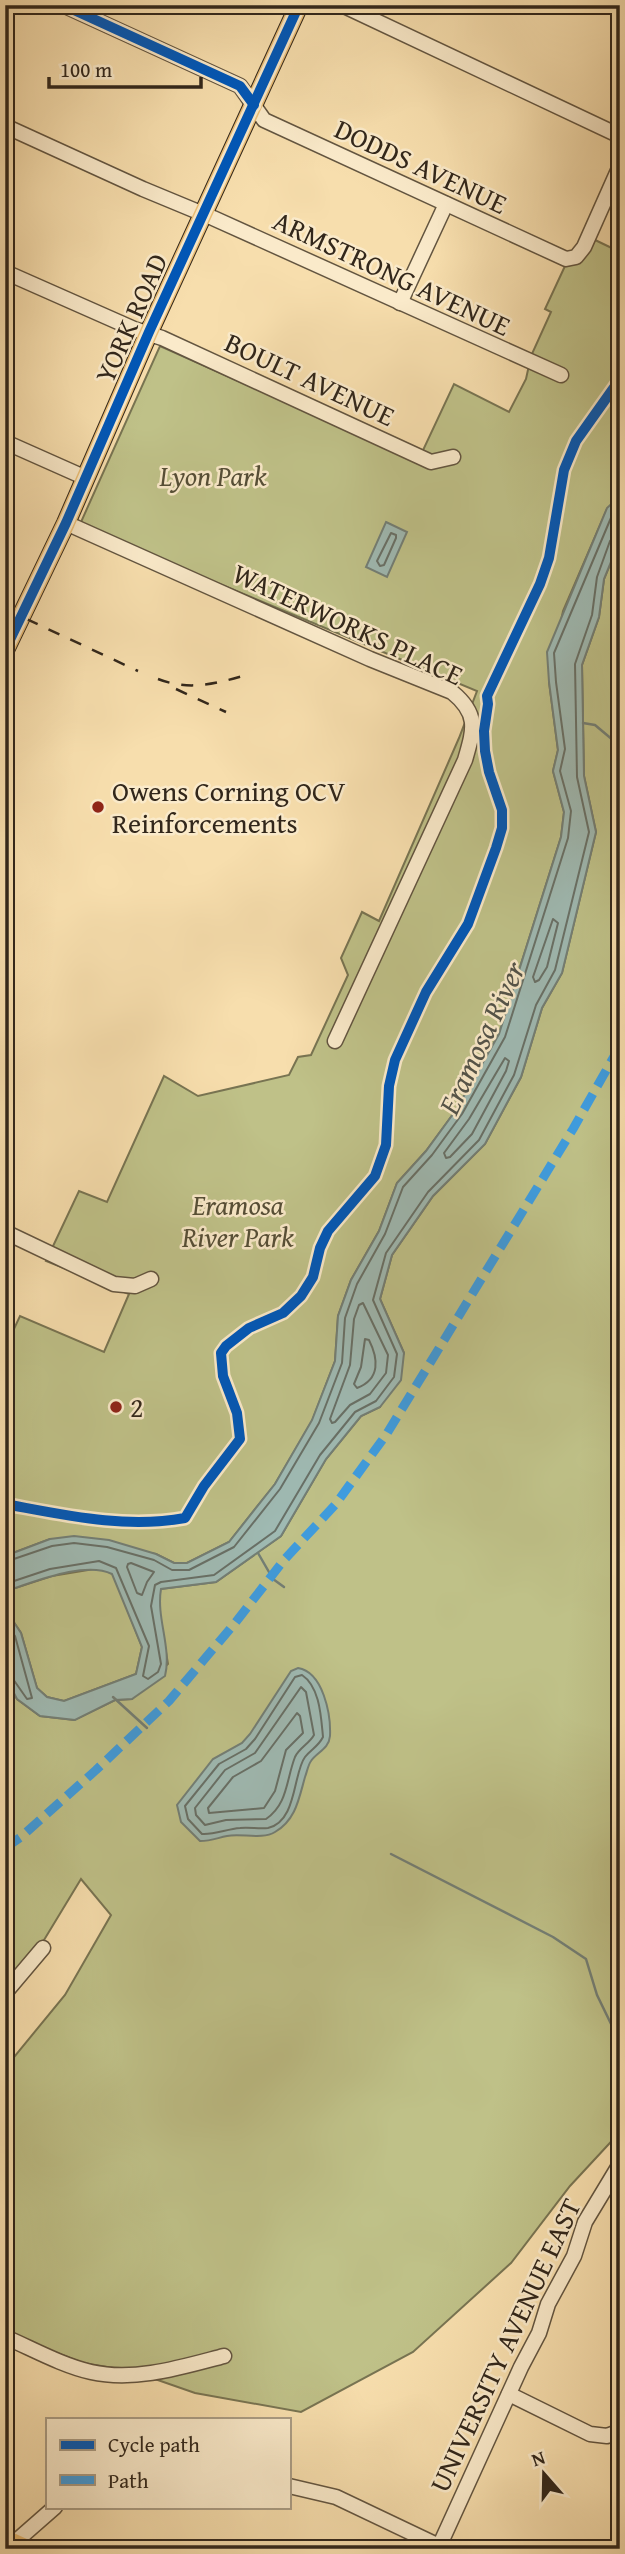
<svg xmlns="http://www.w3.org/2000/svg" width="625" height="2554" font-family="'Gentium Book Plus',serif">
	<style>
		.green { fill: #bfc188; stroke: #787452; stroke-width: 2 }
		.water { fill: #9fbab3; stroke: #737f76; stroke-width: 2 }
		.lines { fill: none; stroke-linecap: round; stroke-linejoin: round }
		.shore { stroke: #687067; stroke-width: 2 }
		.stream { stroke: #737f76; stroke-width: 2.5 }
		.minor-casing { stroke: #635540; stroke-width: 17 }
		.major-casing { stroke: #32271b; stroke-width: 20 }
		.minor { stroke: #faeaca; stroke-width: 14 }
		.major { stroke: #ecbf76; stroke-width: 18 }
		.rail { stroke: #32271b; stroke-width: 2.5; stroke-dasharray: 12 12; stroke-linecap: butt }
		.quiet { stroke: #3e9cdf; stroke-width: 9; stroke-dasharray: 18 9; stroke-linecap: butt }
		.cycleway-casing { stroke: #faeaca; stroke-width: 15 }
		.cycleway { stroke: #0057b8; stroke-width: 10 }
		.poi-dot { fill: #8f2418; stroke: #faeaca; stroke-width: 2.5 }
		.labels { text-anchor: middle; stroke-width: 5; stroke-linejoin: round; paint-order: stroke }
		.street-label { font-size: 28px; fill: #32271b; stroke: #faeaca }
		.park-label { font-size: 28px; font-style: italic; fill: #554e36; stroke: #faeaca }
		.poi-label { font-size: 28px; fill: #32271b; stroke: #faeaca; text-anchor: start }
		.water-label { font-size: 30px; font-style: italic; fill: #535349; stroke: #faeaca }
	</style>
	<rect width="100%" height="100%" fill="#f7dead"/>
	<filter id="stains"><feTurbulence type="fractalNoise" baseFrequency=".00286" numOctaves="4"/><feColorMatrix values="0 0 0 0 .2 0 0 0 0 .09 0 0 0 0 .02 0 0 0 .5 -.17"/></filter>
	<radialGradient id="worn" r=".72"><stop offset=".6" stop-color="#630" stop-opacity="0"/><stop offset="1" stop-color="#630" stop-opacity=".3"/></radialGradient>
	<g class="green">
		<path d="M593,239L620,252V496L607,509L563,611L549,682L558,750L553,771L564,812L561,837L499,1034L456,1110L426,1151L397,1183L379,1231L351,1280L338,1316L335,1361L312,1421L275,1484L229,1542L187,1563H174L156,1554L50,1539L5,1556V1348L20,1316L104,1352L129,1294L46,1261L79,1191L107,1202L164,1076L198,1096L289,1075L298,1057L311,1055L348,975L341,958L362,912L379,921L459,738L477,691L104,536L81,522L160,346L418,461L454,384L509,412L526,379L531,356L551,312L545,309L565,266C582,264 585,254 593,239Z"/>
		<path d="M620,540V2132L570,2186L511,2263L413,2352L301,2412L195,2393L132,2371L83,2363L5,2333V2068L65,1995L111,1915L81,1879L41,1945L5,1987V1676L17,1699L40,1716L74,1720L115,1700L132,1699L168,1664L158,1605L160,1589L216,1582L281,1536L326,1459L361,1416L380,1407L404,1353L380,1299L392,1255L433,1196L485,1144L521,1077L542,1008L562,973L596,832L584,776L582,665L599,617L604,579Z"/>
		<path d="M100,1568L113,1574L142,1647L136,1674L64,1701L47,1697L37,1688L21,1633L5,1609V1594L9,1590L52,1576Z"/>
	</g>
	<g class="water">
		<path d="M620,496V540L604,579L599,617L582,665L584,776L596,832L562,973L542,1008L521,1077L485,1144L433,1196L392,1255L380,1299L404,1353L401,1380L380,1407L361,1416L326,1459L281,1536L216,1582L161,1589C156,1618 172,1648 165,1676L132,1699L115,1700L75,1720L40,1716L17,1699L5,1676V1609L21,1633L37,1688L47,1697L64,1701L136,1674L142,1647L112,1574C85,1561 37,1581 9,1590L5,1594V1556L50,1539L74,1536L109,1540L156,1554L174,1563H187L229,1542L275,1484L312,1420L335,1361L338,1316L351,1280L379,1231L397,1183L426,1151L456,1110L499,1034L561,837L564,812L553,771L558,750L549,682L547,652L607,508Z"/>
		<path d="M386,522L407,532L387,577L366,567Z"/>
		<path d="M298,1668C323,1672 331,1714 330,1736C329,1749 317,1752 311,1761C308,1765 307,1772 305,1777C299,1798 296,1820 275,1832C262,1840 241,1833 227,1836C217,1838 211,1841 200,1841L181,1822L177,1805L213,1759L242,1743L250,1734L291,1671Z"/>
	</g>
	<g class="lines">
		<g class="shore">
			<path d="M391,533L396,535V538L384,565L380,566L377,561Z"/>
			<path d="M553,919L558,923L547,967L539,980L535,982L533,977Z"/>
			<path d="M505,1058L509,1061L506,1071L472,1134L450,1157L446,1158L444,1153L469,1119Z"/>
			<path d="M363,1303L388,1355L386,1373L370,1394L350,1405L335,1422L332,1423L330,1419L350,1365L354,1319L359,1305Z"/>
			<path d="M365,1339L369,1340C378,1358 381,1379 357,1388L354,1384L361,1367Z"/>
			<path d="M5,1562L52,1546L74,1543L107,1547L154,1560L172,1570H189L234,1547L280,1489L319,1423L342,1363L345,1318L357,1284L385,1234L403,1187L432,1155L462,1114L505,1037L568,838L571,811L560,771L565,749L556,682L554,653L613,513L620,506"/>
			<path d="M131,1563L154,1572L147,1582L142,1595L137,1593L127,1567L128,1564Z"/>
			<path d="M5,1584L50,1569L99,1561L116,1568L149,1646L143,1676L148,1679L158,1672L161,1664L151,1606L155,1585L161,1582L214,1575L275,1531L320,1455L355,1412L376,1401L394,1377L397,1354L373,1300L386,1253L428,1192L479,1140L514,1075L536,1005L555,970L589,832L577,777L575,664L592,615L597,577L610,541L614,537L620,536"/>
			<path d="M5,1622L15,1636L32,1698L27,1699L13,1679L5,1677"/>
			<path d="M302,1675C320,1687 321,1717 323,1737C318,1747 311,1749 305,1757C293,1773 297,1822 268,1828C259,1829 249,1827 240,1828C227,1829 214,1835 202,1834L188,1819L185,1806L219,1764L246,1749L255,1739L295,1677Z"/>
			<path d="M301,1687L306,1692L314,1735C309,1744 299,1748 295,1757C286,1780 288,1804 266,1819L226,1820L205,1825L196,1815L195,1808L225,1770L255,1753Z"/>
			<path d="M297,1713L300,1716L303,1733L286,1750L275,1791L264,1808L209,1813L208,1808L233,1777L261,1761Z"/>
		</g>
		<g class="stream">
			<path d="M583,723L595,725L620,746"/>
			<path d="M258,1553L273,1579L284,1587"/>
			<path d="M113,1697L147,1728"/>
			<path d="M391,1854L553,1937L586,1959L597,1995L613,2028L620,2029"/>
		</g>
		<g class="minor-casing">
			<g id="minor">
				<path d="M63,5L240,86L264,120L566,259L576,257L584,247L620,166"/>
				<path d="M342,5L620,136"/>
				<path d="M5,126L143,189L213,218L561,375"/>
				<path d="M5,272L134,329L162,338L431,462L453,457"/>
				<path d="M400,303L446,204"/>
				<path d="M5,442L86,478"/>
				<path d="M66,523L370,659L452,692C479,714 474,729 465,760L335,1041"/>
				<path d="M5,1232L114,1284L135,1286L151,1279"/>
				<path d="M5,1993L43,1948"/>
				<path d="M5,2337C33,2349 61,2365 91,2372C135,2382 182,2367 224,2356"/>
				<path d="M509,2394L590,2434L607,2436L620,2431"/>
				<path d="M289,2486L336,2497L439,2546"/>
				<path d="M14,2543L55,2507"/>
				<path d="M438,2549L521,2367L539,2333L548,2304L574,2256L585,2222L620,2164"/>
			</g>
		</g>
		<g class="major-casing">
			<g id="major">
				<path d="M5,650L66,523L149,332L299,5"/>
				<path d="M5,2539L27,2549"/>
			</g>
		</g>
		<use href="#minor" class="minor"/>
		<use href="#major" class="major"/>
		<g class="rail">
			<path d="M5,609L138,671"/>
			<path d="M158,679C189,691 215,684 246,675"/>
			<path d="M176,689L226,712"/>
		</g>
		<path class="quiet" d="M5,1848L21,1837L96,1770L169,1701L235,1623L284,1560L335,1505L386,1435L573,1129L620,1046"/>
		<g class="cycleway-casing">
			<g id="cycleway">
				<path d="M63,5L240,86L254,105"/>
				<path d="M5,650L66,523L149,332L299,5"/>
				<path d="M5,1504C65,1515 125,1529 185,1518L204,1486L240,1439L237,1413L223,1376L221,1353L226,1346L249,1328L283,1313L301,1296L313,1277L320,1248L328,1231L375,1176L386,1145L389,1086L395,1060L426,992L468,924L496,848L502,828V810L489,772L485,751L484,731L488,704L487,696L540,584L549,558L564,470L576,441L620,379"/>
			</g>
		</g>
		<use href="#cycleway" class="cycleway"/>
	</g>
	<g class="poi-dot">
		<circle cx="98" cy="807" r="7"/>
		<circle cx="116" cy="1407" r="7"/>
	</g>
	<g class="labels">
		<g class="street-label">
			<text transform="translate(421 166) rotate(25)" y="10">DODDS AVENUE</text>
			<text transform="translate(392 273) rotate(25)" y="10">ARMSTRONG AVENUE</text>
			<text transform="translate(131 318) rotate(-66)" y="10">YORK ROAD</text>
			<text transform="translate(310 379) rotate(25)" y="10">BOULT AVENUE</text>
			<text transform="translate(348 624) rotate(25)" y="10">WATERWORKS PLACE</text>
			<text transform="translate(505 2345) rotate(-65)" y="10">UNIVERSITY AVENUE EAST</text>
		</g>
		<g class="park-label">
			<text x="213" y="486">Lyon Park</text>
			<text x="238" y="1215">Eramosa<tspan x="238" dy="32">River Park</tspan></text>
		</g>
		<g class="poi-label">
			<text x="112" y="801">Owens Corning OCV<tspan x="112" dy="32">Reinforcements</tspan></text>
			<text x="130" y="1417">2</text>
		</g>
		<g class="water-label">
			<text transform="translate(482 1038) rotate(-65)" y="10">Eramosa River</text>
		</g>
	</g>
	<rect width="625" height="2554" fill="none" stroke="#f7dead" stroke-width="28"/>
	<rect x="7" y="7" width="611" height="2540" fill="none" stroke="#32271b" stroke-width="3.5"/>
	<rect x="14" y="14" width="597" height="2526" fill="none" stroke="#32271b" stroke-width="2"/>
	<rect x="46" y="2418" width="245" height="91" fill="#faeaca" stroke="#aa9c84" stroke-width="2"/>
	<rect x="60" y="2440" width="35" height="10" fill="#0057b8" stroke="#aa9c84" stroke-width="2"/>
	<text x="108" y="2452" font-size="21" fill="#32271b">Cycle path</text>
	<rect x="60" y="2475" width="35" height="10" fill="#3e9cdf" stroke="#aa9c84" stroke-width="2"/>
	<text x="108" y="2488" font-size="21" fill="#32271b">Path</text>
	<g transform="translate(544 2474) rotate(340)" stroke="#faeaca" stroke-width="5" paint-order="stroke">
	<path d="M0-5L12 26L0 18L-12 26Z" fill="#32271b"/>
	<text y="-10" font-size="19" font-weight="bold" text-anchor="middle" fill="#32271b">N</text>
	</g>
	<path d="M49 77v10h152v-10" fill="none" stroke="#32271b" stroke-width="3.5"/>
	<text x="60" y="77" font-size="21" fill="#32271b" stroke="#faeaca" stroke-width="5" paint-order="stroke">100 m</text>
	<rect width="100%" height="100%" filter="url(#stains)"/>
	<rect width="100%" height="100%" fill="url(#worn)"/>
</svg>
